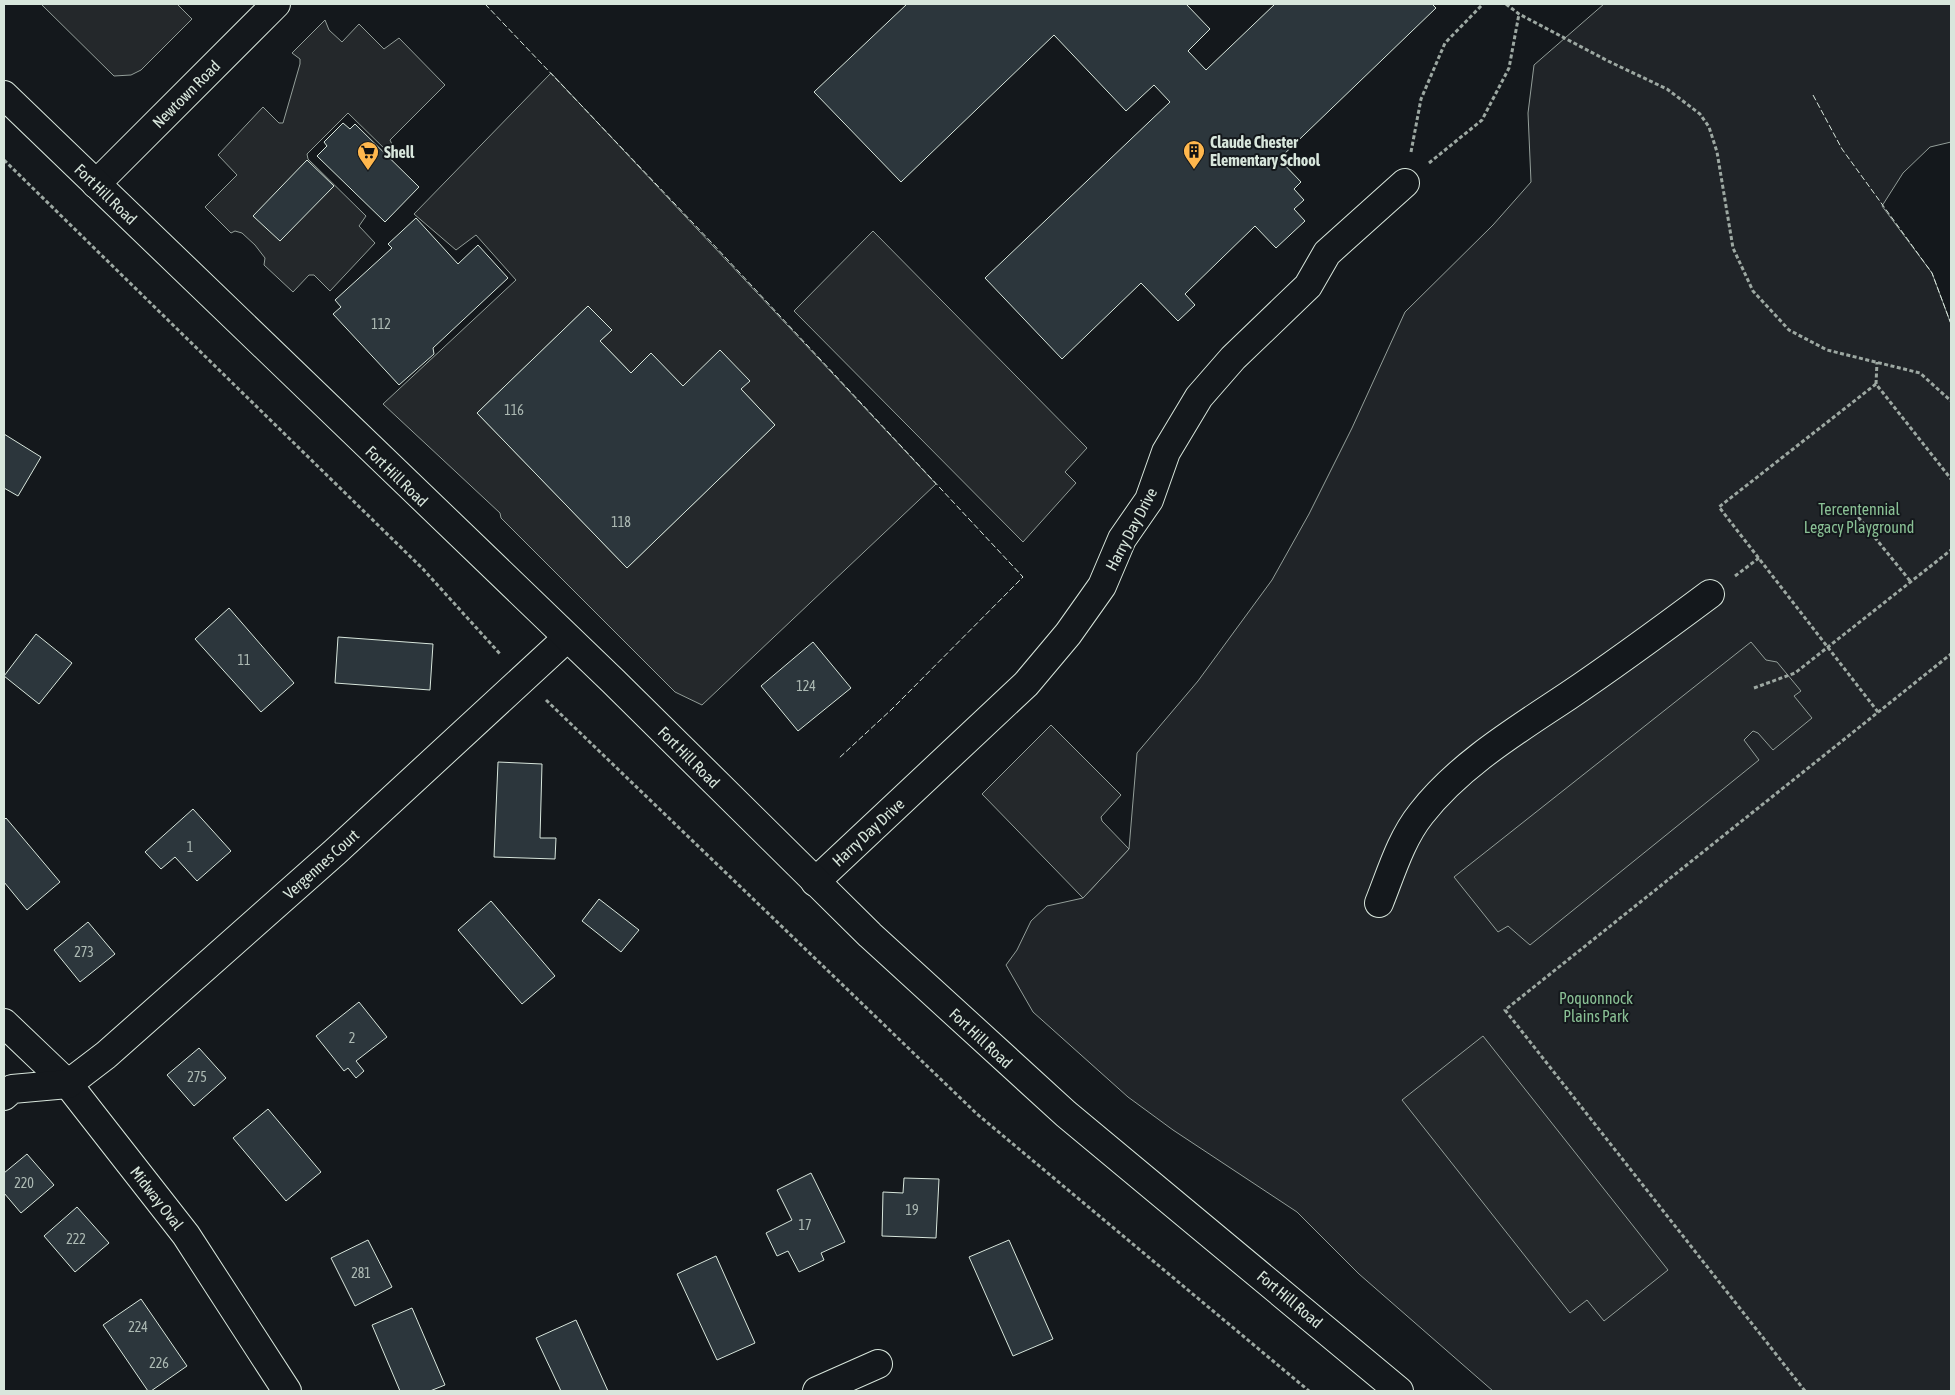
<svg xmlns="http://www.w3.org/2000/svg" width="1955" height="1395" font-family="'Asap Condensed',sans-serif">
	<style>
		.green { fill: #202428; stroke: #939e99 }
		.parking { fill: #24282b; stroke: #939e99; fill-rule: evenodd }
		.building { fill: #2c363c; stroke: #d8e6dc }
		.lines { fill: none; stroke-linecap: round; stroke-linejoin: round }
		.minor-casing { stroke: #d8e6dc; stroke-width: 30 }
		.secondary-casing { stroke: #d8e6dc; stroke-width: 30 }
		.primary-casing { stroke: #d8e6dc; stroke-width: 30 }
		.path { stroke: #9da8a2; stroke-width: 3; stroke-dasharray: 4 2.5; stroke-linecap: butt }
		.minor { stroke: #14181c; stroke-width: 28 }
		.secondary { stroke: #14181c; stroke-width: 28 }
		.primary { stroke: #14181c; stroke-width: 28 }
		.fence { stroke: #d8e6dc; stroke-width: 1; stroke-dasharray: 6 2.5; stroke-linecap: butt }
		.labels { text-anchor: middle; stroke-width: 4; stroke-linejoin: round; paint-order: stroke }
		.number-label { font-size: 14px; fill: #adbab4 }
		.street-label { font-size: 16px; fill: #d8e6dc; stroke: #14181c }
		.poi-label { font-size: 16px; font-weight: bold; fill: #d8e6dc; stroke: #14181c; text-anchor: start }
		.park-label { font-size: 16px; fill: #8ac095; stroke: #14181c }
	</style>
	<rect width="100%" height="100%" fill="#14181c"/>
	<path class="green" d="M1604,4H1951V142L1930,147L1903,173L1882,206L1932,273L1951,324V1391H1493L1359,1274L1297,1212L1173,1130L1128,1097L1033,1012L1006,965L1017,950L1031,921L1047,906L1083,898L1129,849L1137,753L1198,681L1272,580L1309,514L1352,428L1405,312L1493,225L1531,182L1528,113L1534,65Z"/>
	<g class="parking">
		<path d="M41,4H177L192,19L141,70L131,75L114,76Z"/>
		<path d="M325,20L329,30L342,42L359,24L384,49L399,38L445,85L390,140L395,151L391,155L348,113L307,154L308,159L366,216L359,226L375,243L330,291L314,275H309L293,292L264,265L265,258L255,245L242,233L235,231L231,233L205,207L237,175L218,155L263,107L279,123H283L300,64V59L292,53Z"/>
		<path d="M551,73L936,484L702,705L675,692L501,518L500,513L383,404L516,280L476,235L456,250L414,214ZM588,306L612,330L600,341L631,373L651,354L683,386L749,381L741,389L775,425L627,568L477,413Z"/>
		<path d="M873,231L1087,448L1065,472L1076,483L1023,542L794,311Z"/>
		<path d="M1751,642L1766,660L1777,662L1801,691L1794,696L1812,718L1773,750L1758,733L1753,731L1744,740L1759,760L1530,945L1508,926L1498,932L1454,877Z"/>
		<path d="M1051,725L1121,795L1101,817L1102,821L1129,849L1083,898L982,794Z"/>
		<path d="M1483,1036L1668,1270L1604,1321L1587,1300L1570,1313L1402,1100Z"/>
	</g>
	<g class="building">
		<path d="M907,4H1186L1210,29L1188,51L1206,70L1275,4H1432L1436,8L1279,159L1301,182L1294,189L1304,200L1294,209L1305,221L1276,248L1255,226L1185,294L1195,305L1178,321L1141,283L1062,359L985,278L1170,102L1154,85L1126,111L1054,35L901,182L814,92Z"/>
		<path d="M343,123L350,129L355,124L419,187L385,222L317,156L327,146L324,142Z"/>
		<path d="M307,160L334,186L280,241L253,216Z"/>
		<path d="M416,218L458,264L478,245L508,278L433,348L434,354L399,385L333,314L341,307L335,300L392,248L388,244Z"/>
		<path d="M588,306L612,330L600,341L631,373L651,353L683,386L720,350L750,381L741,389L775,425L627,568L477,413Z"/>
		<path d="M4,434L41,457L18,496L4,488Z"/>
		<path d="M229,608L294,683L261,712L195,639Z"/>
		<path d="M36,634L72,663L39,704L4,676Z"/>
		<path d="M338,637L433,644L430,690L335,683Z"/>
		<path d="M813,642L851,688L798,731L761,686Z"/>
		<path d="M498,762L542,764L540,838H556L555,859L494,857Z"/>
		<path d="M193,809L231,851L197,881L175,857L161,869L145,852Z"/>
		<path d="M6,818L60,882L27,910L4,882V820Z"/>
		<path d="M599,899L639,930L621,952L582,921Z"/>
		<path d="M491,901L555,976L522,1004L458,930Z"/>
		<path d="M88,922L115,954L80,982L54,950Z"/>
		<path d="M359,1002L387,1037L356,1061L364,1071L356,1078L348,1068L344,1071L316,1036Z"/>
		<path d="M199,1048L226,1078L194,1106L167,1075Z"/>
		<path d="M268,1109L321,1172L286,1201L233,1138Z"/>
		<path d="M27,1154L54,1185L21,1213L4,1193V1173Z"/>
		<path d="M811,1173L845,1242L821,1253L824,1260L799,1272L788,1251L777,1256L766,1233L792,1220L777,1190Z"/>
		<path d="M904,1178L939,1179L936,1238L882,1236L883,1192L903,1193Z"/>
		<path d="M77,1207L109,1243L75,1272L44,1236Z"/>
		<path d="M368,1240L392,1287L355,1306L331,1258Z"/>
		<path d="M1009,1240L1053,1339L1013,1356L969,1257Z"/>
		<path d="M716,1256L755,1343L717,1360L677,1274Z"/>
		<path d="M141,1299L187,1366L151,1391H148L103,1325Z"/>
		<path d="M412,1308L445,1385L430,1391H400L372,1325Z"/>
		<path d="M576,1320L608,1391H561L536,1338Z"/>
	</g>
	<g class="lines">
		<g class="minor-casing">
			<g id="minor">
				<path d="M815,882L1026,684L1068,634L1102,586L1122,539L1149,500L1166,452L1199,397L1233,358L1308,286L1327,253L1405,183"/>
				<path d="M1379,903C1391,873 1401,839 1421,814C1459,765 1517,730 1568,696C1617,663 1663,629 1710,594"/>
				<path d="M4,1023L68,1084L186,1235L287,1391"/>
				<path d="M4,1096L12,1089L68,1084L106,1055L335,852L567,638"/>
				<path d="M817,1391L878,1364"/>
			</g>
		</g>
		<g class="secondary-casing">
			<path id="secondary" d="M96,184L276,4"/>
		</g>
		<g class="primary-casing">
			<path id="primary" d="M4,95L613,681L870,935L1066,1114L1399,1391"/>
		</g>
		<g class="path">
			<path d="M1506,4L1519,14L1608,61L1667,89L1700,114L1709,127L1717,152L1733,248L1753,291L1789,330L1827,350L1920,373L1951,401"/>
			<path d="M1411,152L1421,99L1445,43L1483,4"/>
			<path d="M4,160L423,569L501,655"/>
			<path d="M1429,163L1482,120L1509,68L1519,14"/>
			<path d="M1876,384L1877,362"/>
			<path d="M1850,507L1911,582"/>
			<path d="M1735,576L1759,558"/>
			<path d="M1754,688L1795,673L1951,550"/>
			<path d="M546,700L977,1114L1309,1391"/>
			<path d="M1878,712L1719,507L1876,384L1951,479"/>
			<path d="M1805,1391L1505,1010L1951,654"/>
		</g>
		<use href="#minor" class="minor"/>
		<use href="#secondary" class="secondary"/>
		<use href="#primary" class="primary"/>
		<g class="fence">
			<path d="M485,4L712,243L1023,577L892,709L838,759"/>
			<path d="M1813,95L1842,149L1932,273L1951,324"/>
		</g>
	</g>
	<defs>
		<g id="building-pin" transform="scale(1.125)"><path d="M0 17L-7.5 6A9.5 9.5 0 1 1 7.5 6Z" fill="#ffb74d" stroke="#14181c"/><path d="M-4-6H4V6H1V3H-1V6H-4ZM-2.5-4.3h1.7v1.8h-1.7ZM.8-4.3h1.7v1.8H.8ZM-2.5-1h1.7V.8h-1.7ZM.8-1h1.7V.8H.8Z" fill="#111"/></g>
		<g id="supermarket-pin" transform="scale(1.125)"><path d="M0 17L-7.5 6A9.5 9.5 0 1 1 7.5 6Z" fill="#ffb74d" stroke="#14181c"/><path d="M-6-5.5h2.5l.6 2H6L4.5 2H-2.5L-4.4-4H-6ZM-1.5 3.2a1.3 1.3 0 1 0 .1 0ZM3 3.2a1.3 1.3 0 1 0 .1 0Z" fill="#111"/></g>
	</defs>
	<g fill-rule="evenodd">
		<use href="#building-pin" x="1194" y="151"/>
		<use href="#supermarket-pin" x="368" y="152"/>
	</g>
	<g class="labels">
		<g class="number-label">
			<text x="381" y="329">112</text>
			<text x="514" y="415">116</text>
			<text x="621" y="527">118</text>
			<text x="244" y="665">11</text>
			<text x="806" y="691">124</text>
			<text x="190" y="852">1</text>
			<text x="84" y="957">273</text>
			<text x="352" y="1043">2</text>
			<text x="197" y="1082">275</text>
			<text x="24" y="1188">220</text>
			<text x="912" y="1215">19</text>
			<text x="805" y="1230">17</text>
			<text x="76" y="1244">222</text>
			<text x="361" y="1278">281</text>
			<text x="138" y="1332">224</text>
			<text x="159" y="1368">226</text>
		</g>
		<g class="street-label">
			<text transform="translate(186 94) rotate(-45)" y="6">Newtown Road</text>
			<text transform="translate(106 194) rotate(44)" y="6">Fort Hill Road</text>
			<text transform="translate(397 476) rotate(44)" y="6">Fort Hill Road</text>
			<text transform="translate(1131 529) rotate(-62)" y="6">Harry Day Drive</text>
			<text transform="translate(689 757) rotate(45)" y="6">Fort Hill Road</text>
			<text transform="translate(868 832) rotate(-43)" y="6">Harry Day Drive</text>
			<text transform="translate(321 864) rotate(-42)" y="6">Vergennes Court</text>
			<text transform="translate(981 1038) rotate(43)" y="6">Fort Hill Road</text>
			<text transform="translate(157 1198) rotate(52)" y="6">Midway Oval</text>
			<text transform="translate(1290 1299) rotate(40)" y="6">Fort Hill Road</text>
		</g>
		<g class="poi-label">
			<text x="1210" y="148">Claude Chester<tspan x="1210" dy="18">Elementary School</tspan></text>
			<text x="384" y="158">Shell</text>
		</g>
		<g class="park-label">
			<text x="1859" y="515">Tercentennial<tspan x="1859" dy="18">Legacy Playground</tspan></text>
			<text x="1596" y="1004">Poquonnock<tspan x="1596" dy="18">Plains Park</tspan></text>
		</g>
	</g>
	<rect width="1955" height="1395" fill="none" stroke="#d8e6dc" stroke-width="10"/>
</svg>
